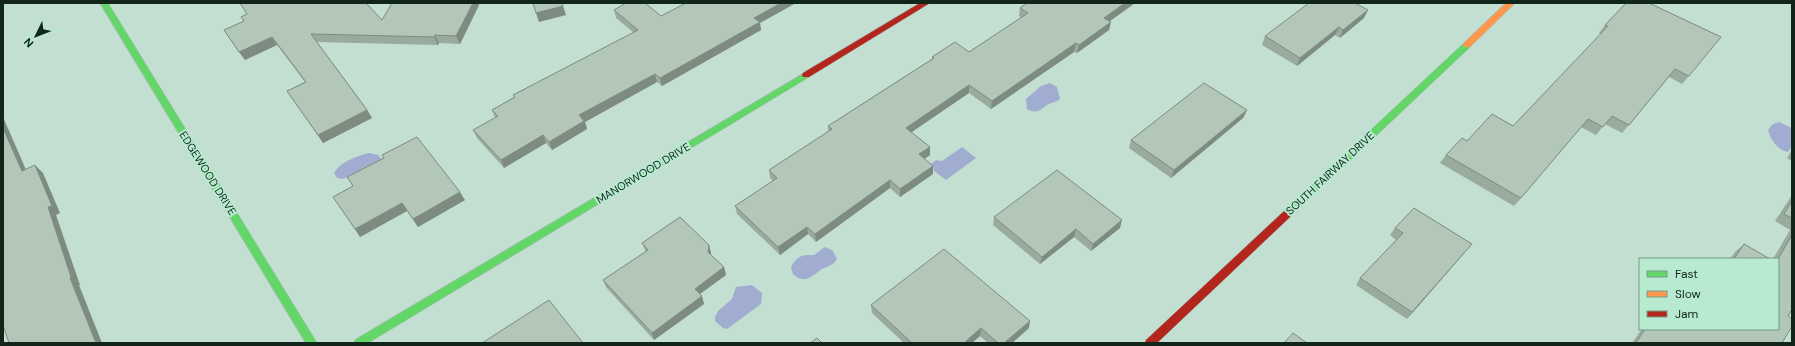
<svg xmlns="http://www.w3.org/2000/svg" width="1795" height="346" font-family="'DM Sans',sans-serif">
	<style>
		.water { fill: #a1acd1 }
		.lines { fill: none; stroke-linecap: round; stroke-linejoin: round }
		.fast-casing { stroke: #9fb5aa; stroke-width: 1 }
		.slow-casing { stroke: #9fb5aa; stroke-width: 1 }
		.jam-casing { stroke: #9fb5aa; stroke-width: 1 }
		.fast { fill: #63d668; fill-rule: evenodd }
		.slow { fill: #ff974d; fill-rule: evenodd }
		.jam { fill: #b3261e; fill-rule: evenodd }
		.wall { fill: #99ab9d }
		.shaded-wall { fill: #7d8b80 }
		.building { fill: #b2c7b7; stroke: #7d8b80 }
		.labels { text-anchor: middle; stroke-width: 4; stroke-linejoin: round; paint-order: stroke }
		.street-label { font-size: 11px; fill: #11251b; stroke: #b8ead0 }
	</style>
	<rect width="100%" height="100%" fill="#c3dfd1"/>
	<g class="water">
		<path d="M1050,83L1057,87L1060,99C1057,102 1054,102 1051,103C1041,107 1039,116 1027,109L1026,99L1041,86Z"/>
		<path d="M1779,122L1792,128V146L1788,152C1778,150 1771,141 1768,130L1773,124Z"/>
		<path d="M962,147L976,158L946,180L933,170L934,169L931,164L936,160L942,161Z"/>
		<path d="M369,153L378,155L383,161L343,179L337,178L334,173C341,161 357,156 369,153Z"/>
		<path d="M825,247L832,250L837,258C835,265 828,266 822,269C812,276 804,285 793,274L791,267C798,255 802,255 814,255Z"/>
		<path d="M752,285L762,293L761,304L727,329L723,328L715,321V317L718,311L732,299L736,287Z"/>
	</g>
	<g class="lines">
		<g class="fast-casing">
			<g id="fast">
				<path d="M100,3H108L317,343H306Z"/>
				<path d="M1467,42L1471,45L1470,47L1289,218H1283L1281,215L1283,212L1464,43Z"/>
				<path d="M806,72L809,73L810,75L809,77L368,343H354L355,340Z"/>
			</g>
		</g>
		<g class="slow-casing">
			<path id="slow" d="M1506,3H1515L1470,47H1464L1463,45L1464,43Z"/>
		</g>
		<g class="jam-casing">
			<g id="jam">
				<path d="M920,3H930L809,77H803L802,75L803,73Z"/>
				<path d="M1286,211L1289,212L1291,215L1289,218L1157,343H1145L1146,340L1283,212Z"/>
			</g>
		</g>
		<use href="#fast" class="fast"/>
		<use href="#slow" class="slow"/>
		<use href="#jam" class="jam"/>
	</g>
	<g class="wall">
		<path d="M392,3H478L479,5L460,44L439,43L438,45L317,42L367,110L372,118L323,143L287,91L305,82L277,45L245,60L224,30L382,20Z"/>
		<path d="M1027,3H1135L1110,21L1109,30L1077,53L1074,52L991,109L969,93L911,132L930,155L924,159L933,166V174L900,197L890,188L816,242L808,234L780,255L737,214L735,206L773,181L770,178L769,170L828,132V126L932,59V57L969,52L1022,18L1019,16L1020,8Z"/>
		<path d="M614,10L661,16L760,23L761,30L662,86L657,82L585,122L587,129L552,150L546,143L504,168L477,138L473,130L495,118L492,110L514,97L513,95L634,33L616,18Z"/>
		<path d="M1364,18L1340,38L1335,35L1297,66L1262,45L1265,36Z"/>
		<path d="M1605,25L1689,76L1682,84L1669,77L1622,133L1605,124L1596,135L1581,127L1514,206L1440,163L1446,155L1513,126L1601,34L1599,33Z"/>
		<path d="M1247,110L1243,118L1171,178L1129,148L1131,140Z"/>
		<path d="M1792,150V161L1787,158Z"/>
		<path d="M382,155L465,200L418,227L407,211L360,237L355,229L353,186L384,158Z"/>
		<path d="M1792,195V309L1788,316L1782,343H1632L1642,329H1778V259H1773L1790,230L1775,221Z"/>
		<path d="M994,217L1120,228L1091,251L1074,237L1040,264L993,225Z"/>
		<path d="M1395,228L1472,244L1466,251L1407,319L1356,285L1360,278L1396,240L1390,235Z"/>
		<path d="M642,243L709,245L711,253L710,255L724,267L726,275L700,294L704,304L654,340L606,287L603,280L646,252Z"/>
		<path d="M1744,244L1770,259H1730L1735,252Z"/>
		<path d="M871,305L1029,328L1012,343H988L980,336L972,343H904L872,313Z"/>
	</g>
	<g class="shaded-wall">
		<path d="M473,3H478L479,5L460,44L456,36Z"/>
		<path d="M562,3L566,15L539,22L536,13Z"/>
		<path d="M781,3H796L760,23L761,30L662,86L660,78L754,18Z"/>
		<path d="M1125,3H1135L1103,26L1104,18Z"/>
		<path d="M1368,10L1364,18L1340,38L1343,30Z"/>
		<path d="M1111,22L1109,30L1077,53L1079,45Z"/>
		<path d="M1339,27L1335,35L1297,66L1300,58Z"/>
		<path d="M435,35L439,43L438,45L434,37Z"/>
		<path d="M272,37L277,45L245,60L239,52Z"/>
		<path d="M1076,43L1074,52L991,109L992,101Z"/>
		<path d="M655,74L657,82L585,122L587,129L552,150L549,142L579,115Z"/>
		<path d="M969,85V93L906,136V128Z"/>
		<path d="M367,110L372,118L323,143L318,135Z"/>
		<path d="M1247,110L1243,118L1171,178L1174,170Z"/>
		<path d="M3,117L30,179L22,171L3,128Z"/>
		<path d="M1588,119L1581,127L1514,206L1521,198Z"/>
		<path d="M543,135L546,143L504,168L501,160Z"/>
		<path d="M930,147V155L919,163V154Z"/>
		<path d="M35,165L43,173L60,213L56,215L80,285H79L102,343H96L70,278Z"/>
		<path d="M933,166V174L900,197V189Z"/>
		<path d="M890,180V188L816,242L815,234Z"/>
		<path d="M460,192L465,200L418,227L413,219Z"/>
		<path d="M402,203L407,211L360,237L355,229Z"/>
		<path d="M1122,220L1120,228L1091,251L1093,244Z"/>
		<path d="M807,227L808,234L780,255L778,247Z"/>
		<path d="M1076,229L1074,237L1040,264L1042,257Z"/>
		<path d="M1472,244L1466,251L1407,319L1412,312Z"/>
		<path d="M709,245L711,253L709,259L708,252Z"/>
		<path d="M724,267L726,275L697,296L695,289Z"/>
		<path d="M702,296L704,304L654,340L652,333Z"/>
		<path d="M1030,321L1029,328L1012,343H1004Z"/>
		<path d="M981,328L980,336L972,343H964Z"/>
	</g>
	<g class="building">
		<path d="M240,3H366L382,20L392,3H473L456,36L435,35L434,37L311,34L367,110L318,135L287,91L306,82L272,37L239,52L224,30L244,21L241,17L247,14Z"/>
		<path d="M533,3H562L563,6L536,13Z"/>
		<path d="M626,3H645L661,16L686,3H781L754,18L760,22L660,78L655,74L579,115L584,121L549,142L543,135L501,160L473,130L498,116L492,110L515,97L513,95L638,30L614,10Z"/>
		<path d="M1027,3H1125L1104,18L1111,22L1079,45L1076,43L992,101L969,85L906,128L930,147L919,154L933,166L900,189L890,180L815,234L807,227L778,247L735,206L777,178L769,170L832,129L828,126L934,58L932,57L955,42L969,52L1028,13L1020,8Z"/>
		<path d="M1309,3H1355L1368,10L1343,30L1339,27L1300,58L1265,36Z"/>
		<path d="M1626,3H1649L1721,37L1689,76L1675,69L1629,125L1612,116L1603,127L1588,119L1521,198L1446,155L1462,138L1467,141L1492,114L1513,126L1608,26L1605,25Z"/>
		<path d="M1204,83L1247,110L1174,170L1131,140Z"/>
		<path d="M3,128L22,171L35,165L52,206L48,207L71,277L70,278L96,343H9L3,325Z"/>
		<path d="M417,137L460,192L413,219L402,203L355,229L333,197L353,186L347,177L384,158L382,155Z"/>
		<path d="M1057,170L1122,220L1093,244L1076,229L1042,257L994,217Z"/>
		<path d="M1792,201V218L1784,214Z"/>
		<path d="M1414,208L1472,244L1412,312L1360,278L1403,233L1395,228Z"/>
		<path d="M680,217L709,245L708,252L724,267L695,289L702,296L652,333L603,280L648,250L642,243Z"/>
		<path d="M1792,235V309L1788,316L1792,319V326L1782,343H1636L1645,329H1778V259Z"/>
		<path d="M1744,244L1770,259H1734Z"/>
		<path d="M944,249L1030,321L1004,343H998L981,328L964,343H912L871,305Z"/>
		<path d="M549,300L583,343H482Z"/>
		<path d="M1293,333L1307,343H1284Z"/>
		<path d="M817,338L822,343H810Z"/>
	</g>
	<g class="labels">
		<g class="street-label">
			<text transform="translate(208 173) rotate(58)" y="4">EDGEWOOD DRIVE</text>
			<text transform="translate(643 173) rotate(-31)" y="4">MANORWOOD DRIVE</text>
			<text transform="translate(1330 173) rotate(-43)" y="4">SOUTH FAIRWAY DRIVE</text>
		</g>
	</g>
	<rect width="1795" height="346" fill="none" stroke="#11251b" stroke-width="8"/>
	<rect x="1639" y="258" width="140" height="72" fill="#b8ead0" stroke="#759b88"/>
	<rect x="1647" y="271" width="20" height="6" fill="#63d668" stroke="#759b88"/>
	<text x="1675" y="278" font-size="12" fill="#11251b">Fast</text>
	<rect x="1647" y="291" width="20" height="6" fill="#ff974d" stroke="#759b88"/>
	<text x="1675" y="298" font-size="12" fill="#11251b">Slow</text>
	<rect x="1647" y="311" width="20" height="6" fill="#b3261e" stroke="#759b88"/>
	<text x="1675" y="318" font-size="12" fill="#11251b">Jam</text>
	<g transform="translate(36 36) rotate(227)" stroke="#b8ead0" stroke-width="3" paint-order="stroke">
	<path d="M0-3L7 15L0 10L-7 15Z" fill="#11251b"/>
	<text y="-6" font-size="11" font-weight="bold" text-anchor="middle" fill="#11251b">N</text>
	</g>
</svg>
